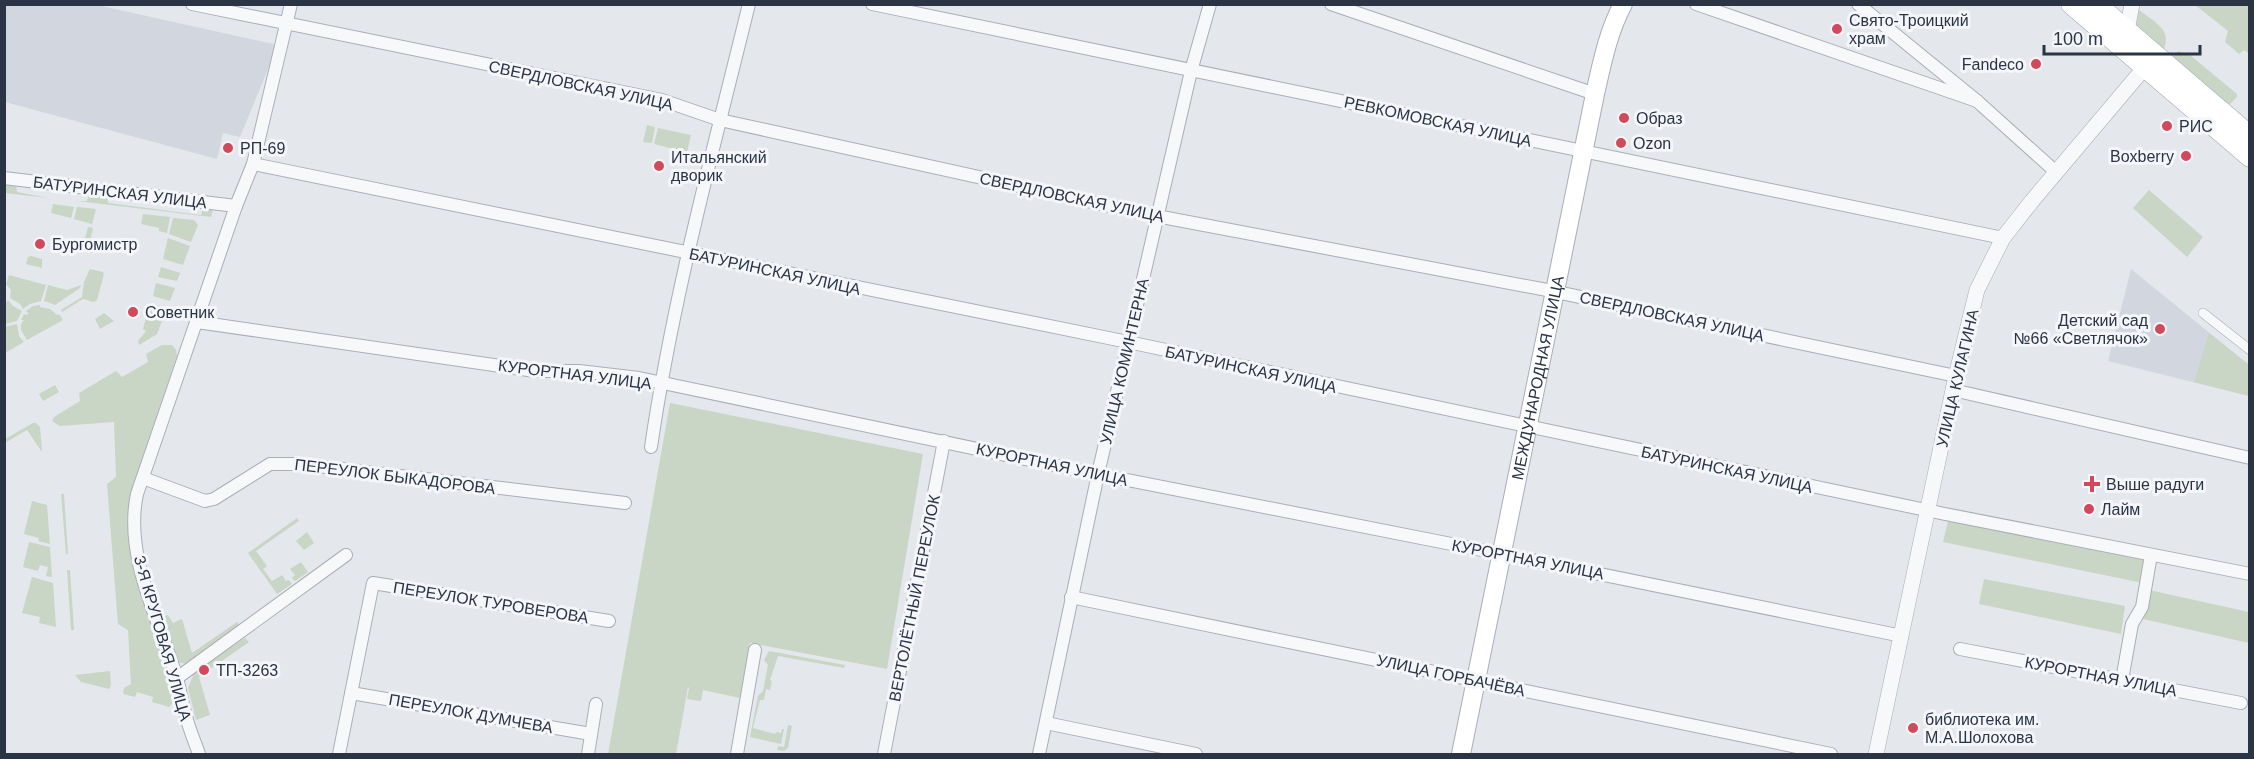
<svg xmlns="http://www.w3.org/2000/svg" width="2254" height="759" font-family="Helvetica,sans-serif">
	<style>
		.built { fill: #d2d6de }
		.green { fill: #c9d6c5 }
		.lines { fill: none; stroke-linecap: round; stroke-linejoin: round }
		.pedestrian-casing { stroke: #a9aeb7; stroke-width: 10 }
		.minor-casing { stroke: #a9aeb7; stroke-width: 14 }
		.tertiary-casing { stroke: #a9aeb7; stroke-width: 16 }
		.secondary-casing { stroke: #a9aeb7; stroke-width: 20 }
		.primary-casing { stroke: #a3abb8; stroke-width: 21 }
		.pedestrian { stroke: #f7f8fa; stroke-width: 9 }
		.minor { stroke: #f7f8fa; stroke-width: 12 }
		.tertiary { stroke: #f7f8fa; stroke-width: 15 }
		.secondary { stroke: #fff; stroke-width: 18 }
		.primary { stroke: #fff; stroke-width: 20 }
		.poi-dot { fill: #d1495b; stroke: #f4f6f9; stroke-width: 2 }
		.labels { text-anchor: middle; stroke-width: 6; stroke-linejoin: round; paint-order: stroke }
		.poi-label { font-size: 16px; fill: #2b3445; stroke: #f4f6f9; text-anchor: start }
		.street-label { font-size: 16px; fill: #2b3445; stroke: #f4f6f9 }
	</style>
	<rect width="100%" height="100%" fill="#e4e7ec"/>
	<g class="built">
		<path d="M4,5H97L278,45L240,137L223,133L217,159L5,102Z"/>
		<path d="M2131,269L2249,365V396L2108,361Z"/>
	</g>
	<g class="green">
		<path d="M2195,5H2249V53L2244,50L2239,54L2225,42L2228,31Z"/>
		<path d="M2139,10C2154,22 2172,29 2164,49L2136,25Z"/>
		<path d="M2178,51L2190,55L2237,94V97L2229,105L2173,57Z"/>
		<path d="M647,125L655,127L652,143L643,142Z"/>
		<path d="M658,128L691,135L687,152L654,144Z"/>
		<path d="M5,183L16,185L17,192L48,198L5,193Z"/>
		<path d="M2149,190L2203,237L2187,257L2133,208Z"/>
		<path d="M89,194L107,196L108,203L201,215L203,209H213L211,217L77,201H87Z"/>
		<path d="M53,204L74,207L71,218L51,213Z"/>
		<path d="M77,207L96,209L92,224L74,219Z"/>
		<path d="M143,214L170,217L167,233L159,231V228L141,224Z"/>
		<path d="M173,218L194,220L198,225L191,242L169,234Z"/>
		<path d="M88,227L93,228L90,241L96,243L93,253L82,250Z"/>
		<path d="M168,238L190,246L183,265L163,259Z"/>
		<path d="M31,256L42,259V268L26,264L28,257Z"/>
		<path d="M161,267L180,273L177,281L158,277Z"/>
		<path d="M90,269L103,272L104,274L97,300L94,302L83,299L62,312L61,310L82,297L84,282Z"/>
		<path d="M9,275L46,285L41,301L30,304L23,309L20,304L10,298L11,290L6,284Z"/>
		<path d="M156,283L175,288L170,301L153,296Z"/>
		<path d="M48,285L67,290L81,285L80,288L55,305L44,301Z"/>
		<path d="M8,300L13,306L22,311L17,321L5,324V304Z"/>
		<path d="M150,303L167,308L157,334L139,345L138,341L146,331L143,329Z"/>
		<path d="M40,305V307L50,309L57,315L59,314L63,320L27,340L21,330V324L24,320H21L24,314L27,315L28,313L26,311L33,306Z"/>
		<path d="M104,313L114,321L100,329L95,319Z"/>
		<path d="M17,324L19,336L24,342L5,353V327Z"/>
		<path d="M2209,333L2249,365V396L2194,382Z"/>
		<path d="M162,345H172L176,350L177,356L132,489L127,518L129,538L139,586L176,699L169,707L152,702L153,697L137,692L135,697L123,694L124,688L131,684L128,630L118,624L107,484L116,477L114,422L60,426L52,421L54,417L80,401L79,393L116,371L122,377L148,362L146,354Z"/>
		<path d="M55,385L59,392L43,401L39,394Z"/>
		<path d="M670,403L923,454L887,669L750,643L740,698L703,690L701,701L687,699L689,688L688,687L676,754H608Z"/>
		<path d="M33,423H36L40,427L42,452L27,430L5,443V439Z"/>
		<path d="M61,494H64L68,554H66Z"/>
		<path d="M32,501L47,505L50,544L38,541L39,538L24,534Z"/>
		<path d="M1949,517L2148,557L2143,583L1943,542Z"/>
		<path d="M297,518L299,521L256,551L267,566L263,569L272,581L282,575L286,581L289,580L292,584L277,594L248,553Z"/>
		<path d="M307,532L314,543L304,550L296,541Z"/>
		<path d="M29,542L50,547L52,577L46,576L48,567L40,565L38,571L23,567Z"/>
		<path d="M301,562L308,572L295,581L292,578L295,575L290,569Z"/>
		<path d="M67,570H70L74,630H71Z"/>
		<path d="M32,577L53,583L56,627L39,623L40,617L22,613Z"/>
		<path d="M1984,579L2125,606L2121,634L1979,604Z"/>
		<path d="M2149,590L2249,612V643L2143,619Z"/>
		<path d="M168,615L173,623L182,619L192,653L237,622L242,629L186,664L178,662L161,617Z"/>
		<path d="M245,638L249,642L199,677L210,715L196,720L188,688L193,676L191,674Z"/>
		<path d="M769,651L845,665L844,668L778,656L770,680L772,681L770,690L766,689L764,700H760L753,728L775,734L776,732L781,733L782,729H784L781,744L750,737L758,696L763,691L768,665L764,660Z"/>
		<path d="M110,671L111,685L109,689L81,682L75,675Z"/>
		<path d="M788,725L792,726L788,748L784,751L777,750L778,746L784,747Z"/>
	</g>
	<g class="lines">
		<g class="pedestrian-casing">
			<path id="pedestrian" d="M2203,313L2250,350"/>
		</g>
		<g class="minor-casing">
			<g id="minor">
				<path d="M192,4L662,100L720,120L1146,214L1547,290L1956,376"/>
				<path d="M872,4L2003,238"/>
				<path d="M1331,4L1595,94"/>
				<path d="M1696,4L1977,101"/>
				<path d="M1858,4L1977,101L2056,172"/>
				<path d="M253,164L1128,342L1945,514L2250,574"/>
				<path d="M4,178L236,206"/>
				<path d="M197,322L535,371H579L639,378L1087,472L1502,554L1902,636"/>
				<path d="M1953,390L2250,458"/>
				<path d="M651,447C673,297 713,151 749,4"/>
				<path d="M143,478L205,501L214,499L270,464H301L625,503"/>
				<path d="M1071,597L1831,754"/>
				<path d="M1960,649L2241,703"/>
				<path d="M177,678L346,555"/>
				<path d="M2122,680L2132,624L2142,607L2151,555"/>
				<path d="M351,693L591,734"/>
				<path d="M1046,723L1196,754"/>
				<path d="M199,754C195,742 189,729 186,716C182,702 180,688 176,675C158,618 124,555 137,494L236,206L253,164L291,4"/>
				<path d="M339,754L373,583L609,621"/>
				<path d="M588,754L596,704"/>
				<path d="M737,754L755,650"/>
				<path d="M884,754L944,441"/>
				<path d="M1039,754L1098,474L1191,71L1210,4"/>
			</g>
		</g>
		<g class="tertiary-casing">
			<g id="tertiary">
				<path d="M2127,31L2132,4"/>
				<path d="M1876,754L1956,376L1977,290L2003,238L2032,201L2151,60"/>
			</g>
		</g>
		<g class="secondary-casing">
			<g id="secondary">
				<path id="s1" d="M1461,754L1595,94C1602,63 1608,32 1623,4"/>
			</g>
		</g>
		<g class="primary-casing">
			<g id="primary">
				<path d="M2071,4L2250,157"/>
				<path d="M2096,4L2250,136"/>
			</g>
		</g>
		<use href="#pedestrian" class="pedestrian"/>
		<use href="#minor" class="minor"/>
		<use href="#tertiary" class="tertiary"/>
		<use href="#secondary" class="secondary"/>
		<use href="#primary" class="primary"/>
	</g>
	<g class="poi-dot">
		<circle cx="1837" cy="29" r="6"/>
		<circle cx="2036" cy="64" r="6"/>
		<circle cx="1624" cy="118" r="6"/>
		<circle cx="2167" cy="126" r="6"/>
		<circle cx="1621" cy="143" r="6"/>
		<circle cx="228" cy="148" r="6"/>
		<circle cx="2186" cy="156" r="6"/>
		<circle cx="659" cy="166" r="6"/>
		<circle cx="40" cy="244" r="6"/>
		<circle cx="133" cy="312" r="6"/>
		<circle cx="2160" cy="329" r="6"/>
		<path d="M2089 475h6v6h6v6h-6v6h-6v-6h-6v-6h6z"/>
		<circle cx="2089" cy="509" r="6"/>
		<circle cx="204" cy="670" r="6"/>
		<circle cx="1913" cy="728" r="6"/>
	</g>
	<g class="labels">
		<g class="poi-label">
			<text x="1849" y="26">Свято-Троицкий<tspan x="1849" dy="18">храм</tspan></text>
			<text x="2024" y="70" text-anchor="end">Fandeco</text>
			<text x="1636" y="124">Образ</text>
			<text x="2179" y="132">РИС</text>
			<text x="1633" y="149">Ozon</text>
			<text x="240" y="154">РП-69</text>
			<text x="2174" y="162" text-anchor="end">Boxberry</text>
			<text x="671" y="163">Итальянский<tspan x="671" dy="18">дворик</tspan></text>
			<text x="52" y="250">Бургомистр</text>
			<text x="145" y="318">Советник</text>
			<text x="2148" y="326" text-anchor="end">Детский сад<tspan x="2148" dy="18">№66 «Светлячок»</tspan></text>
			<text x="2106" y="490">Выше радуги</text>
			<text x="2101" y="515">Лайм</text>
			<text x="216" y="676">ТП-3263</text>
			<text x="1925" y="725">библиотека им.<tspan x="1925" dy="18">М.А.Шолохова</tspan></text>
		</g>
		<g class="street-label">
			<text transform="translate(581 85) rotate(12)" y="6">СВЕРДЛОВСКАЯ УЛИЦА</text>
			<text transform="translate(1438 121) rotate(12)" y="6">РЕВКОМОВСКАЯ УЛИЦА</text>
			<text transform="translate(120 192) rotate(7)" y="6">БАТУРИНСКАЯ УЛИЦА</text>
			<text transform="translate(1072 197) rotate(12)" y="6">СВЕРДЛОВСКАЯ УЛИЦА</text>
			<text transform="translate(775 271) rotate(12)" y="6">БАТУРИНСКАЯ УЛИЦА</text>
			<text transform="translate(1672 316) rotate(12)" y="6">СВЕРДЛОВСКАЯ УЛИЦА</text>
			<text transform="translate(1124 361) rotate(-77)" y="6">УЛИЦА КОМИНТЕРНА</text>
			<text transform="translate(1251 369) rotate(12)" y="6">БАТУРИНСКАЯ УЛИЦА</text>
			<text transform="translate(575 374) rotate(7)" y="6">КУРОРТНАЯ УЛИЦА</text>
			<text dy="6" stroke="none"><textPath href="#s1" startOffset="384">МЕЖДУНАРОДНАЯ УЛИЦА</textPath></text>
			<text transform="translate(1957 378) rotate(-77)" y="6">УЛИЦА КУЛАГИНА</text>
			<text transform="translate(1052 464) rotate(12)" y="6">КУРОРТНАЯ УЛИЦА</text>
			<text transform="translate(1727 469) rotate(12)" y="6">БАТУРИНСКАЯ УЛИЦА</text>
			<text transform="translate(395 476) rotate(7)" y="6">ПЕРЕУЛОК БЫКАДОРОВА</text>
			<text transform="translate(1528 559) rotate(11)" y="6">КУРОРТНАЯ УЛИЦА</text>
			<text transform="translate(914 598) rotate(-79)" y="6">ВЕРТОЛЁТНЫЙ ПЕРЕУЛОК</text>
			<text transform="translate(491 602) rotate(9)" y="6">ПЕРЕУЛОК ТУРОВЕРОВА</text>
			<text transform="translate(163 638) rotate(74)" y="6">3-Я КРУГОВАЯ УЛИЦА</text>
			<text transform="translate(1451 675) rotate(12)" y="6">УЛИЦА ГОРБАЧЁВА</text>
			<text transform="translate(2101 676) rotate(11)" y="6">КУРОРТНАЯ УЛИЦА</text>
			<text transform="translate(471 713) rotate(10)" y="6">ПЕРЕУЛОК ДУМЧЕВА</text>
		</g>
	</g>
	<rect width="2254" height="759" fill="none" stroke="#2b3445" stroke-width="12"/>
	<path d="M2044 45v9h156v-9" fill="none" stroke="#2b3445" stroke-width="3"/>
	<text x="2053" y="45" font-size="18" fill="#2b3445" stroke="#f4f6f9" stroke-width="4.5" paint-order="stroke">100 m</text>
</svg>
